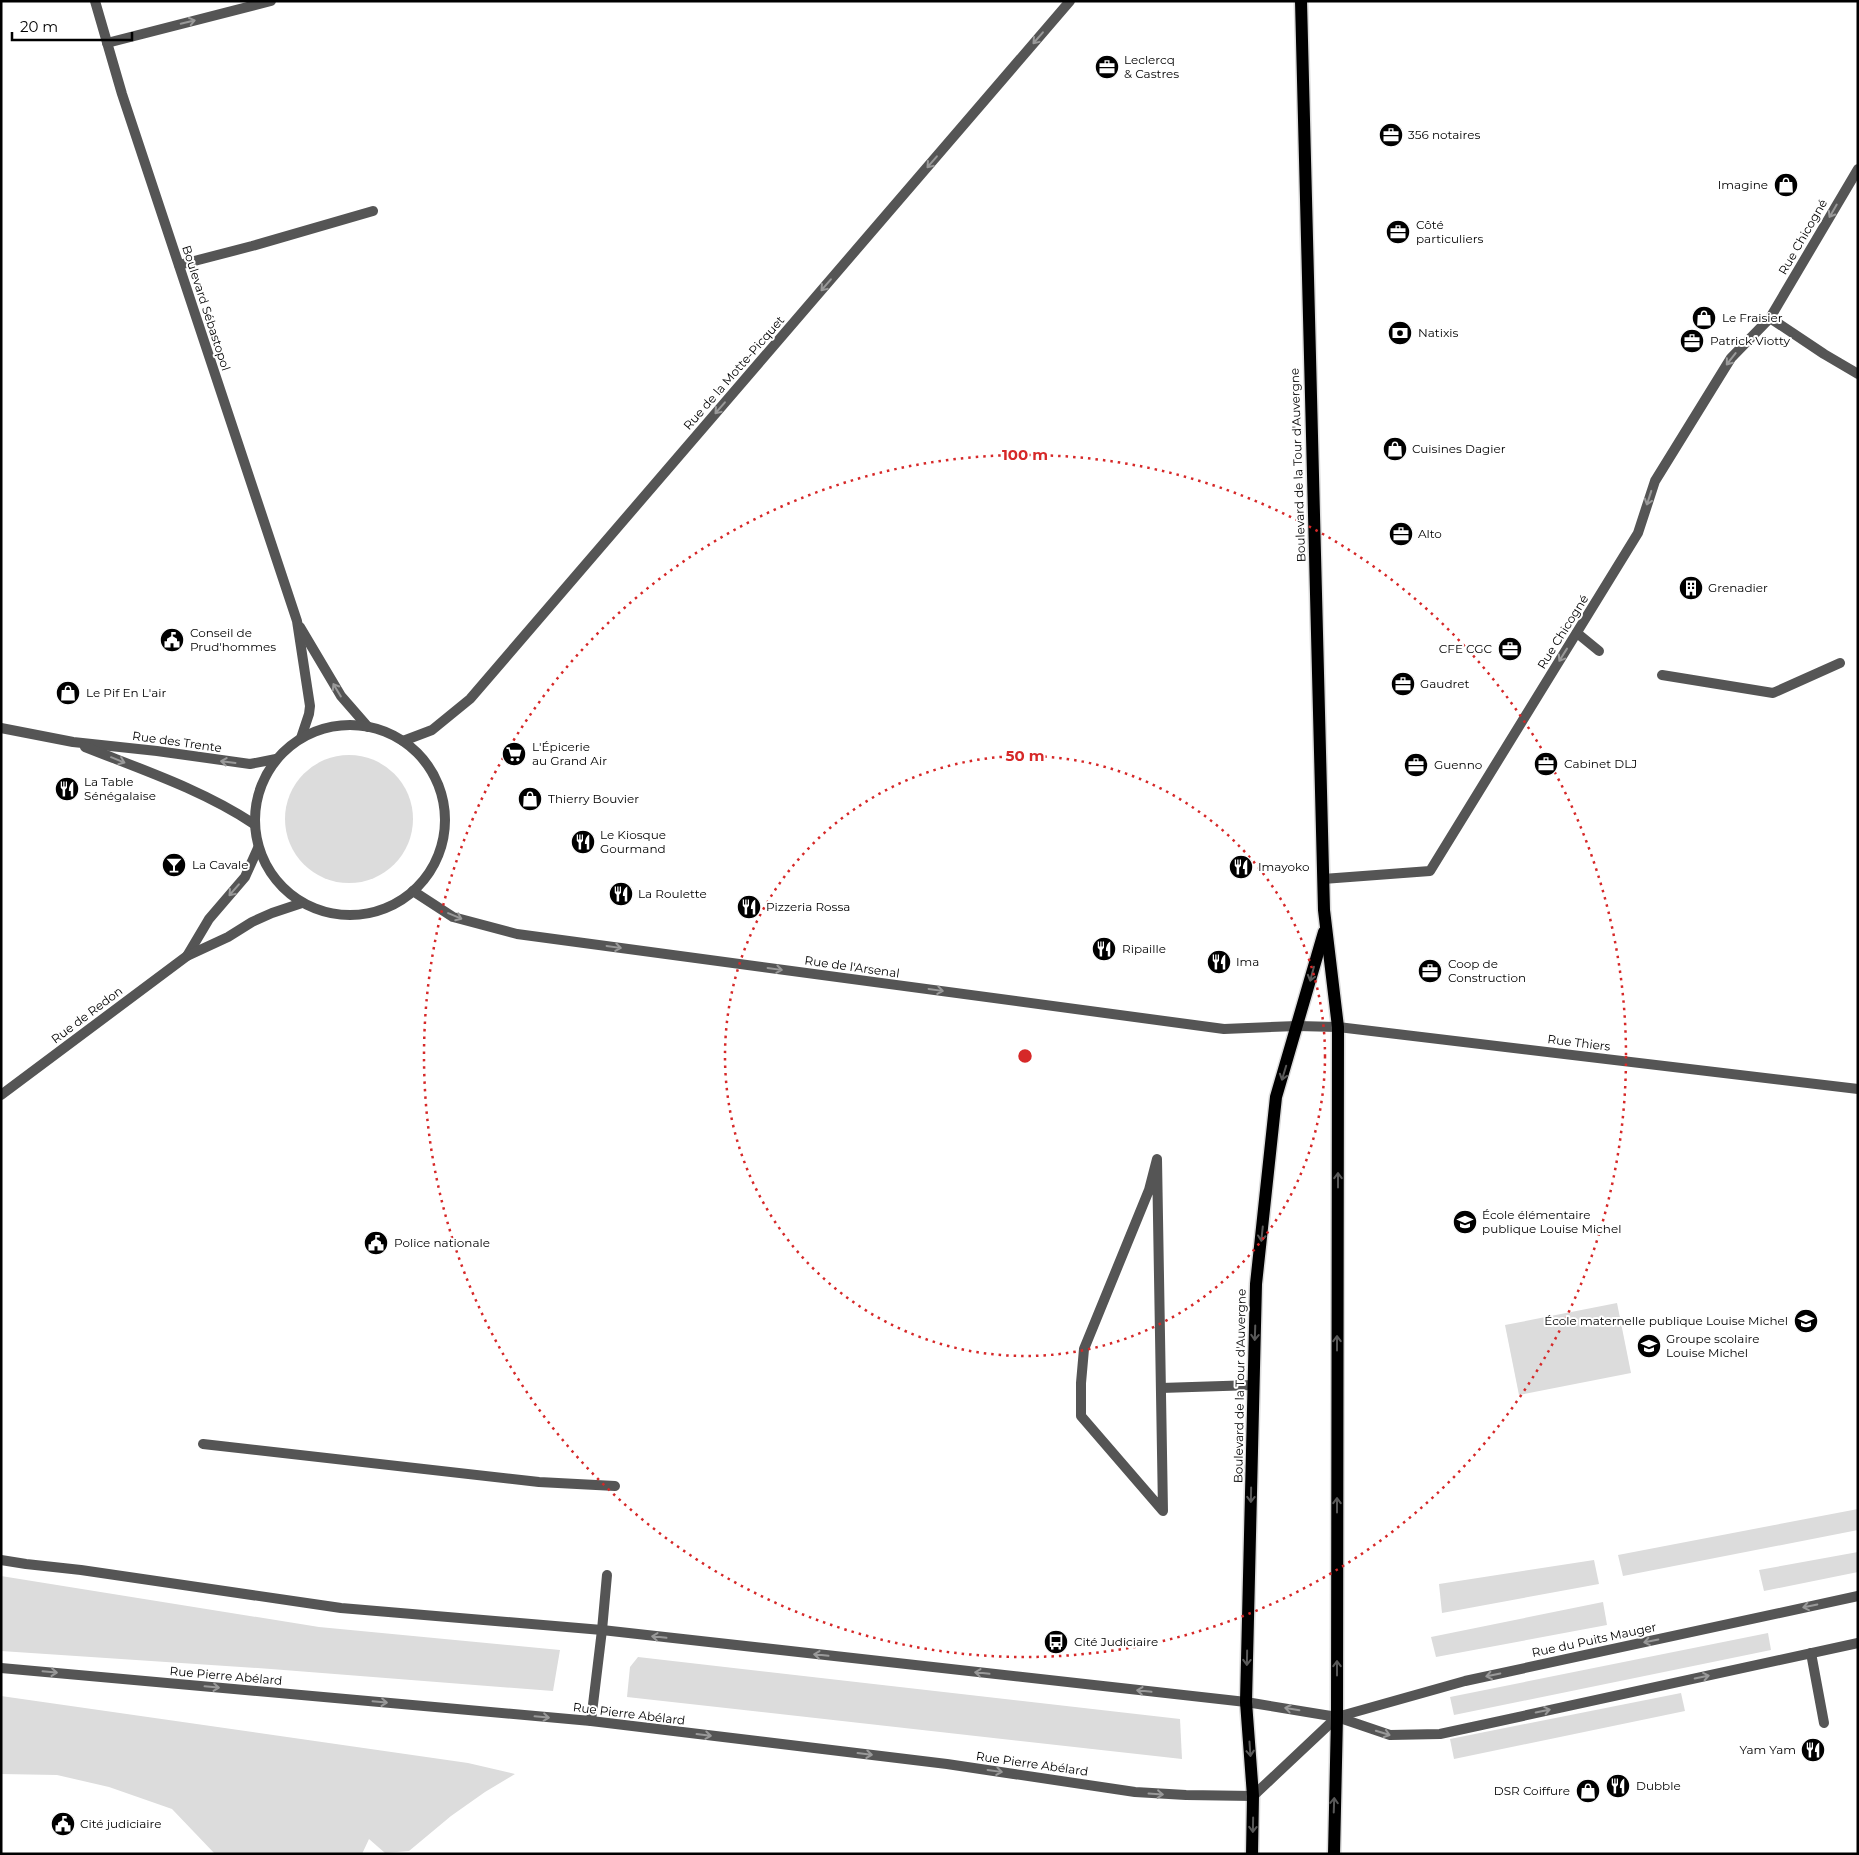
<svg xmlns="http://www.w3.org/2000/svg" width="1859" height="1855" font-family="Montserrat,sans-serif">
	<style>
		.green { fill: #dcdcdc }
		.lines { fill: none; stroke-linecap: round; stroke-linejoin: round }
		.primary-casing { stroke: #dbdbdb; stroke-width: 15 }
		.service { stroke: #555; stroke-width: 10 }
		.pedestrian { stroke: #555; stroke-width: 10 }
		.minor { stroke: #555; stroke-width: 10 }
		.tertiary { stroke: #555; stroke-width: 10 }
		.primary { stroke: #000; stroke-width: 12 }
		.oneway { stroke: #999 }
		.oneway2 { stroke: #595959 }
		.ring { fill: none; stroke: #d62828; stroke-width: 2.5; stroke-dasharray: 2.5 5 }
		.labels { text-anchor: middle; stroke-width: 4; stroke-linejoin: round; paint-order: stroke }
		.poi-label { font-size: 12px; fill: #000; stroke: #fff; text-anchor: start }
		.street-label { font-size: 12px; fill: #000; stroke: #fff }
		.centre { fill: #d62828; stroke: #fff; stroke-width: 2.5 }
		.ring-label { font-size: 15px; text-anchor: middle; font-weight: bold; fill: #d62828; stroke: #fff; stroke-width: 4; stroke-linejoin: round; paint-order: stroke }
	</style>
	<rect width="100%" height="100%" fill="#fff"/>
	<g class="green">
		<circle cx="349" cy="819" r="64"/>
		<path d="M1617,1303L1631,1373L1519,1395L1505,1325Z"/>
		<path d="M1858,1509V1530L1623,1576L1618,1555Z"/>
		<path d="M1858,1552V1572L1764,1591L1759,1570Z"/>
		<path d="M1594,1560L1599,1584L1442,1613L1439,1584Z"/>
		<path d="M1,1576L319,1627L560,1650L553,1691L271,1669L1,1651Z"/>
		<path d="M1603,1602L1607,1625L1436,1657L1431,1637Z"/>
		<path d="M1768,1633L1771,1650L1454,1715L1450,1697Z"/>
		<path d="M638,1657L1180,1719L1182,1759L627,1697L630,1667Z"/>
		<path d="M1681,1693L1685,1711L1454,1759L1450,1739Z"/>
		<path d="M1,1696L468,1763L515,1774L485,1792L451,1816L409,1851L385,1853L369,1839L362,1854H215L172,1809L109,1787L57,1775L1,1774Z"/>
	</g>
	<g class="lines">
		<g class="primary-casing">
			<g id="primary">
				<path d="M1301,1L1324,910L1338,1027L1337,1717L1334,1854"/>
				<path d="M1252,1854L1253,1796L1246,1702L1256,1284L1276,1097L1324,932"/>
			</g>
		</g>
		<g class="service">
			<path d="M179,265L252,246L373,211"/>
			<path d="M1577,633L1599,651"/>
			<path d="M1662,675L1773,693L1840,663"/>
			<path d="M1161,1388L1254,1385"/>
			<path d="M203,1444L539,1482L615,1486"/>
			<path d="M602,1630L607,1575"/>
			<path d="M1811,1653L1824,1723"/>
		</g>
		<g class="pedestrian">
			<path d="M1770,318L1824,354L1858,374"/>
			<path d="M1157,1159L1163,1511L1081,1416V1383L1084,1349L1149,1190Z"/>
		</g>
		<g class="minor">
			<path d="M95,1L122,94L297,621L310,706L309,714L301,738"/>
			<path d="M107,43L271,1"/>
			<path d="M300,627L341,696L368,727"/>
			<path d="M1,728L73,742L157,751L250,764L276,759"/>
			<path d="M85,747C143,770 203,790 254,824"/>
			<path d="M1323,879L1430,871L1638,533L1655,481L1731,358L1770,318L1858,169"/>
			<path d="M1297,1026L1338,1027L1858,1089"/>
			<path d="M1337,1717L1465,1681L1858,1596"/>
			<path d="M1337,1717L1390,1735L1440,1734L1858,1643"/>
		</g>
		<g class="tertiary">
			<circle cx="350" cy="820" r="95"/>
			<path d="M403,741L432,730L470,699L1070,1"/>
			<path d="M413,891L453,917L517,934L1224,1029L1297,1026"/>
			<path d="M187,956L209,919L245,877L258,848"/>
			<path d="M1,1095L187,956L228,937L252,922L272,913L302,903"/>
			<path d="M1,1560L26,1564L81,1570L341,1608L602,1630L1246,1702L1337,1717"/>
			<path d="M1,1668L591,1721L947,1764L1135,1792L1186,1795L1253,1796L1337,1717"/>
			<path d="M591,1721L602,1630"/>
		</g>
		<use href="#primary" class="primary"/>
	</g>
	<defs><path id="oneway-shaft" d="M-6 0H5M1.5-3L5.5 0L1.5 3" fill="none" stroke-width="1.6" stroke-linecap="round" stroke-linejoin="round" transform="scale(1.25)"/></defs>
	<g class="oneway">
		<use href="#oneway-shaft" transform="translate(188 22) rotate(-14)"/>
		<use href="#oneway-shaft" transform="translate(1038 38) rotate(131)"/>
		<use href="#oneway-shaft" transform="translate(932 162) rotate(131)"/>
		<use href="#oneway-shaft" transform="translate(1833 211) rotate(120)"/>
		<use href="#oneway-shaft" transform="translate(826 285) rotate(131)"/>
		<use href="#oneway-shaft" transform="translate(1731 359) rotate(128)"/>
		<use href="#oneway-shaft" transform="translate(720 408) rotate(131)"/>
		<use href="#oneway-shaft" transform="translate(1649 498) rotate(108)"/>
		<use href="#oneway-shaft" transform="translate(1563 655) rotate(122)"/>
		<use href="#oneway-shaft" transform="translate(337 690) rotate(-121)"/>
		<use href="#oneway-shaft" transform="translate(118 760) rotate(22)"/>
		<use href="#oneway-shaft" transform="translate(228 762) rotate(-173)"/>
		<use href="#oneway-shaft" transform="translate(234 890) rotate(131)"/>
		<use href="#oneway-shaft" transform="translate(455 916) rotate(23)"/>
		<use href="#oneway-shaft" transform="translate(614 947) rotate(8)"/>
		<use href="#oneway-shaft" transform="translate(775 969) rotate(8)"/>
		<use href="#oneway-shaft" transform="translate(936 990) rotate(8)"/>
		<use href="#oneway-shaft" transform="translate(1810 1606) rotate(168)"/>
		<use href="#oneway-shaft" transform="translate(659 1637) rotate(-174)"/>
		<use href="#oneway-shaft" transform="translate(1651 1641) rotate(168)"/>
		<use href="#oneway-shaft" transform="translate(821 1655) rotate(-174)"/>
		<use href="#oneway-shaft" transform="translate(50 1672) rotate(5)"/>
		<use href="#oneway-shaft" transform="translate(982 1673) rotate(-174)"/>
		<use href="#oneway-shaft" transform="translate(1493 1675) rotate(168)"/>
		<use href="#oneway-shaft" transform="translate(1702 1677) rotate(-12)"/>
		<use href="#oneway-shaft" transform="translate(212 1687) rotate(5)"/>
		<use href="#oneway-shaft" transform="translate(1144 1691) rotate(-174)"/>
		<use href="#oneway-shaft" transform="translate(380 1702) rotate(5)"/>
		<use href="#oneway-shaft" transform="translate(1292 1709) rotate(-171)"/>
		<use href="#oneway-shaft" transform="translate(1543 1711) rotate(-12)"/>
		<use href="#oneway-shaft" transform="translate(542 1717) rotate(5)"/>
		<use href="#oneway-shaft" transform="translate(1383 1733) rotate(17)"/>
		<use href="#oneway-shaft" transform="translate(704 1735) rotate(7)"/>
		<use href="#oneway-shaft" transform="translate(865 1754) rotate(7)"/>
		<use href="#oneway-shaft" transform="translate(995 1771) rotate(8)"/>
		<use href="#oneway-shaft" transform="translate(1156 1794) rotate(4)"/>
	</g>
	<g class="oneway2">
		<use href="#oneway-shaft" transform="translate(1312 974) rotate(105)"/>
		<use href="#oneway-shaft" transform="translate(1284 1073) rotate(107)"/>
		<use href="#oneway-shaft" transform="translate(1338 1180) rotate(-90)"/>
		<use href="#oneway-shaft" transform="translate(1262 1234) rotate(96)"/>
		<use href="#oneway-shaft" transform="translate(1255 1333) rotate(92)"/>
		<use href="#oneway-shaft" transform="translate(1337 1343) rotate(-90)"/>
		<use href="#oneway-shaft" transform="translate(1251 1495) rotate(91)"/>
		<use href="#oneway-shaft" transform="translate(1337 1505) rotate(-90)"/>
		<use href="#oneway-shaft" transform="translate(1247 1658) rotate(91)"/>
		<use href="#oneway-shaft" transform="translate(1337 1668) rotate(-90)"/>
		<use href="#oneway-shaft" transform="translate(1250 1749) rotate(86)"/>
		<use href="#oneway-shaft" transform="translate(1334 1805) rotate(-88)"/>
		<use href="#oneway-shaft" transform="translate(1253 1825) rotate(91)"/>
	</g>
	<g class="ring">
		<circle cx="1025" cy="1056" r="300"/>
		<circle cx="1025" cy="1056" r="601"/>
	</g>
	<defs>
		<g id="office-disc" transform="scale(1.25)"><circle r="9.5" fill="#000" stroke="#fff"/><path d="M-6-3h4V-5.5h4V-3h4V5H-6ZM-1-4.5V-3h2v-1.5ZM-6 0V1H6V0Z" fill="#fff"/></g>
		<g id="shop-disc" transform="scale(1.25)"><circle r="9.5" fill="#000" stroke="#fff"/><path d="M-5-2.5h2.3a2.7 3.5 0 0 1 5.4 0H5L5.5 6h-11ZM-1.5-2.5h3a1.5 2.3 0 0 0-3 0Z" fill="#fff"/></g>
		<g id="bank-disc" transform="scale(1.25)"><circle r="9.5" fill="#000" stroke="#fff"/><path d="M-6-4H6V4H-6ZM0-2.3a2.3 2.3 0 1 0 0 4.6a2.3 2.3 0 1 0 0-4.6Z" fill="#fff"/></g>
		<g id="building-disc" transform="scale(1.25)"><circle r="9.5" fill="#000" stroke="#fff"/><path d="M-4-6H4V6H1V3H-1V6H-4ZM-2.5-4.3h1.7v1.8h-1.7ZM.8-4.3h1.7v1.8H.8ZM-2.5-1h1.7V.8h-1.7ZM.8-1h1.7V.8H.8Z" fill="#fff"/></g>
		<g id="civic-disc" transform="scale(1.25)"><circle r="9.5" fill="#000" stroke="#fff"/><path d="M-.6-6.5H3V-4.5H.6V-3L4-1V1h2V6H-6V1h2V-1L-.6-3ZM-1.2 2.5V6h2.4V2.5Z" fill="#fff"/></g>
		<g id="supermarket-disc" transform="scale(1.25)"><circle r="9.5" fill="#000" stroke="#fff"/><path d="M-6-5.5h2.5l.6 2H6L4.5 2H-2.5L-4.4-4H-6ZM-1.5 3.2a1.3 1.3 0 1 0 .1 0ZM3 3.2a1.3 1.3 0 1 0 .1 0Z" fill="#fff"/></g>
		<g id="restaurant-disc" transform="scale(1.25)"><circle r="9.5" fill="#000" stroke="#fff"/><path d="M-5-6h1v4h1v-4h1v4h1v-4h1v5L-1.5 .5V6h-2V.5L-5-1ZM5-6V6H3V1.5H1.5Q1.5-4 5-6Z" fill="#fff"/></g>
		<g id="bar-disc" transform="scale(1.25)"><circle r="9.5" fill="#000" stroke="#fff"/><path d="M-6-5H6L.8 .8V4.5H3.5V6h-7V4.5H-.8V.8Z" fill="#fff"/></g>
		<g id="school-disc" transform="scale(1.25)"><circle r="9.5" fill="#000" stroke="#fff"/><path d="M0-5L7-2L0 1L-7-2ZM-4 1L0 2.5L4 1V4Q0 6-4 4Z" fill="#fff"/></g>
		<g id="bus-disc" transform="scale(1.25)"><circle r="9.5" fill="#000" stroke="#fff"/><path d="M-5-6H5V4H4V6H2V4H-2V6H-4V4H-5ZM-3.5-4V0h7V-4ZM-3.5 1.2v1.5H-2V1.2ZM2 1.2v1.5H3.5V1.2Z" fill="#fff"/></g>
	</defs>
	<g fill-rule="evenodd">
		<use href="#office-disc" x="1107" y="67"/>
		<use href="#office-disc" x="1391" y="135"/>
		<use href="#shop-disc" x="1786" y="185"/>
		<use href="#office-disc" x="1398" y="232"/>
		<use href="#shop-disc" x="1704" y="318"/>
		<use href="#bank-disc" x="1400" y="333"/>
		<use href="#office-disc" x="1692" y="341"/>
		<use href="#shop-disc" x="1395" y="449"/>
		<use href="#office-disc" x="1401" y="534"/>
		<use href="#building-disc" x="1691" y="588"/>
		<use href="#civic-disc" x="172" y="640"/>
		<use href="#office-disc" x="1510" y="649"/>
		<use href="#office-disc" x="1403" y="684"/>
		<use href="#shop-disc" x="68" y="693"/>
		<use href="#supermarket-disc" x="514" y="754"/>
		<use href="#office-disc" x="1546" y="764"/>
		<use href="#office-disc" x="1416" y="765"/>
		<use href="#restaurant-disc" x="67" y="789"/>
		<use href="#shop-disc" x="530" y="799"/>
		<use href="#restaurant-disc" x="583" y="842"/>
		<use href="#bar-disc" x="174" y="865"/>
		<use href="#restaurant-disc" x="1241" y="867"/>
		<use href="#restaurant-disc" x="621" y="894"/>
		<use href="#restaurant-disc" x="749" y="907"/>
		<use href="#restaurant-disc" x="1104" y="949"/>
		<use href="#restaurant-disc" x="1219" y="962"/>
		<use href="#office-disc" x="1430" y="971"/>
		<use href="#school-disc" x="1465" y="1222"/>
		<use href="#civic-disc" x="376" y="1243"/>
		<use href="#school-disc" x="1806" y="1321"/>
		<use href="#school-disc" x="1649" y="1346"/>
		<use href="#bus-disc" x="1056" y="1642"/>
		<use href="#restaurant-disc" x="1813" y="1750"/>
		<use href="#restaurant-disc" x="1618" y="1786"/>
		<use href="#shop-disc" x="1588" y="1791"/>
		<use href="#civic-disc" x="63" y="1824"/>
	</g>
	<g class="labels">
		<g class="poi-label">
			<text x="1124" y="64">Leclercq<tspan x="1124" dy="14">&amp; Castres</tspan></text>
			<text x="1408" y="139">356 notaires</text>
			<text x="1768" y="189" text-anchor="end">Imagine</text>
			<text x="1416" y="229">Côté<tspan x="1416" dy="14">particuliers</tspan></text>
			<text x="1722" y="322">Le Fraisier</text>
			<text x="1418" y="337">Natixis</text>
			<text x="1710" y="345">Patrick Viotty</text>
			<text x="1412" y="453">Cuisines Dagier</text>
			<text x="1418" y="538">Alto</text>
			<text x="1708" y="592">Grenadier</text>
			<text x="190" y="637">Conseil de<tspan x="190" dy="14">Prud'hommes</tspan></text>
			<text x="1492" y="653" text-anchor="end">CFE CGC</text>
			<text x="1420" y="688">Gaudret</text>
			<text x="86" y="697">Le Pif En L'air</text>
			<text x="532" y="751">L'Épicerie<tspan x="532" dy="14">au Grand Air</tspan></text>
			<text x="1564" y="768">Cabinet DLJ</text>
			<text x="1434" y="769">Guenno</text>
			<text x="84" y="786">La Table<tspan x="84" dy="14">Sénégalaise</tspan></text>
			<text x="548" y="803">Thierry Bouvier</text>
			<text x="600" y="839">Le Kiosque<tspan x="600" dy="14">Gourmand</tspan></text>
			<text x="192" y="869">La Cavale</text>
			<text x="1258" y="871">Imayoko</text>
			<text x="638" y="898">La Roulette</text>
			<text x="766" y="911">Pizzeria Rossa</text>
			<text x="1122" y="953">Ripaille</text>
			<text x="1236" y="966">Ima</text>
			<text x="1448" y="968">Coop de<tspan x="1448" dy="14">Construction</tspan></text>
			<text x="1482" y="1219">École élémentaire<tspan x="1482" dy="14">publique Louise Michel</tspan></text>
			<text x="394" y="1247">Police nationale</text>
			<text x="1788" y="1325" text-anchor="end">École maternelle publique Louise Michel</text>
			<text x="1666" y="1343">Groupe scolaire<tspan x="1666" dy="14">Louise Michel</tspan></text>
			<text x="1074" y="1646">Cité Judiciaire</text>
			<text x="1796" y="1754" text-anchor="end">Yam Yam</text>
			<text x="1636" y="1790">Dubble</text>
			<text x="1570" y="1795" text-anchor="end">DSR Coiffure</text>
			<text x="80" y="1828">Cité judiciaire</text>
		</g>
		<g class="street-label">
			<text transform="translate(1803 237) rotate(-60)" y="4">Rue Chicogné</text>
			<text transform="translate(206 308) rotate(72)" y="4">Boulevard Sébastopol</text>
			<text transform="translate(734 373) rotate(-49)" y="4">Rue de la Motte-Picquet</text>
			<text transform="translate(1298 465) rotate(-92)" y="4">Boulevard de la Tour d'Auvergne</text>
			<text transform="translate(1563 632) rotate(-58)" y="4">Rue Chicogné</text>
			<text transform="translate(177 742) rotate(8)" y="4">Rue des Trente</text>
			<text transform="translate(852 967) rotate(8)" y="4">Rue de l'Arsenal</text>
			<text transform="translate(87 1015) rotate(-37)" y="4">Rue de Redon</text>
			<text transform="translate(1579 1043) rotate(7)" y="4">Rue Thiers</text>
			<text transform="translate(1240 1386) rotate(-89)" y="4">Boulevard de la Tour d'Auvergne</text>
			<text transform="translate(1594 1640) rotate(-12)" y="4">Rue du Puits Mauger</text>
			<text transform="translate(226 1676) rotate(5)" y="4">Rue Pierre Abélard</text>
			<text transform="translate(629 1714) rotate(7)" y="4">Rue Pierre Abélard</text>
			<text transform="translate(1032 1764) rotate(8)" y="4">Rue Pierre Abélard</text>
		</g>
	</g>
	<circle cx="1025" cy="1056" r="8" class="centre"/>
	<g class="ring-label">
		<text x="1025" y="460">100 m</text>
		<text x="1025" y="761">50 m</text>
	</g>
	<rect width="1859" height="1855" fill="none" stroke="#000000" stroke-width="5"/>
	<path d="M12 32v8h120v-8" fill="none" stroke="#000000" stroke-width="2.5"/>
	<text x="20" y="32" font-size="15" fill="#000000" stroke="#ffffff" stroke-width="4" paint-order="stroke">20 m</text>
</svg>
